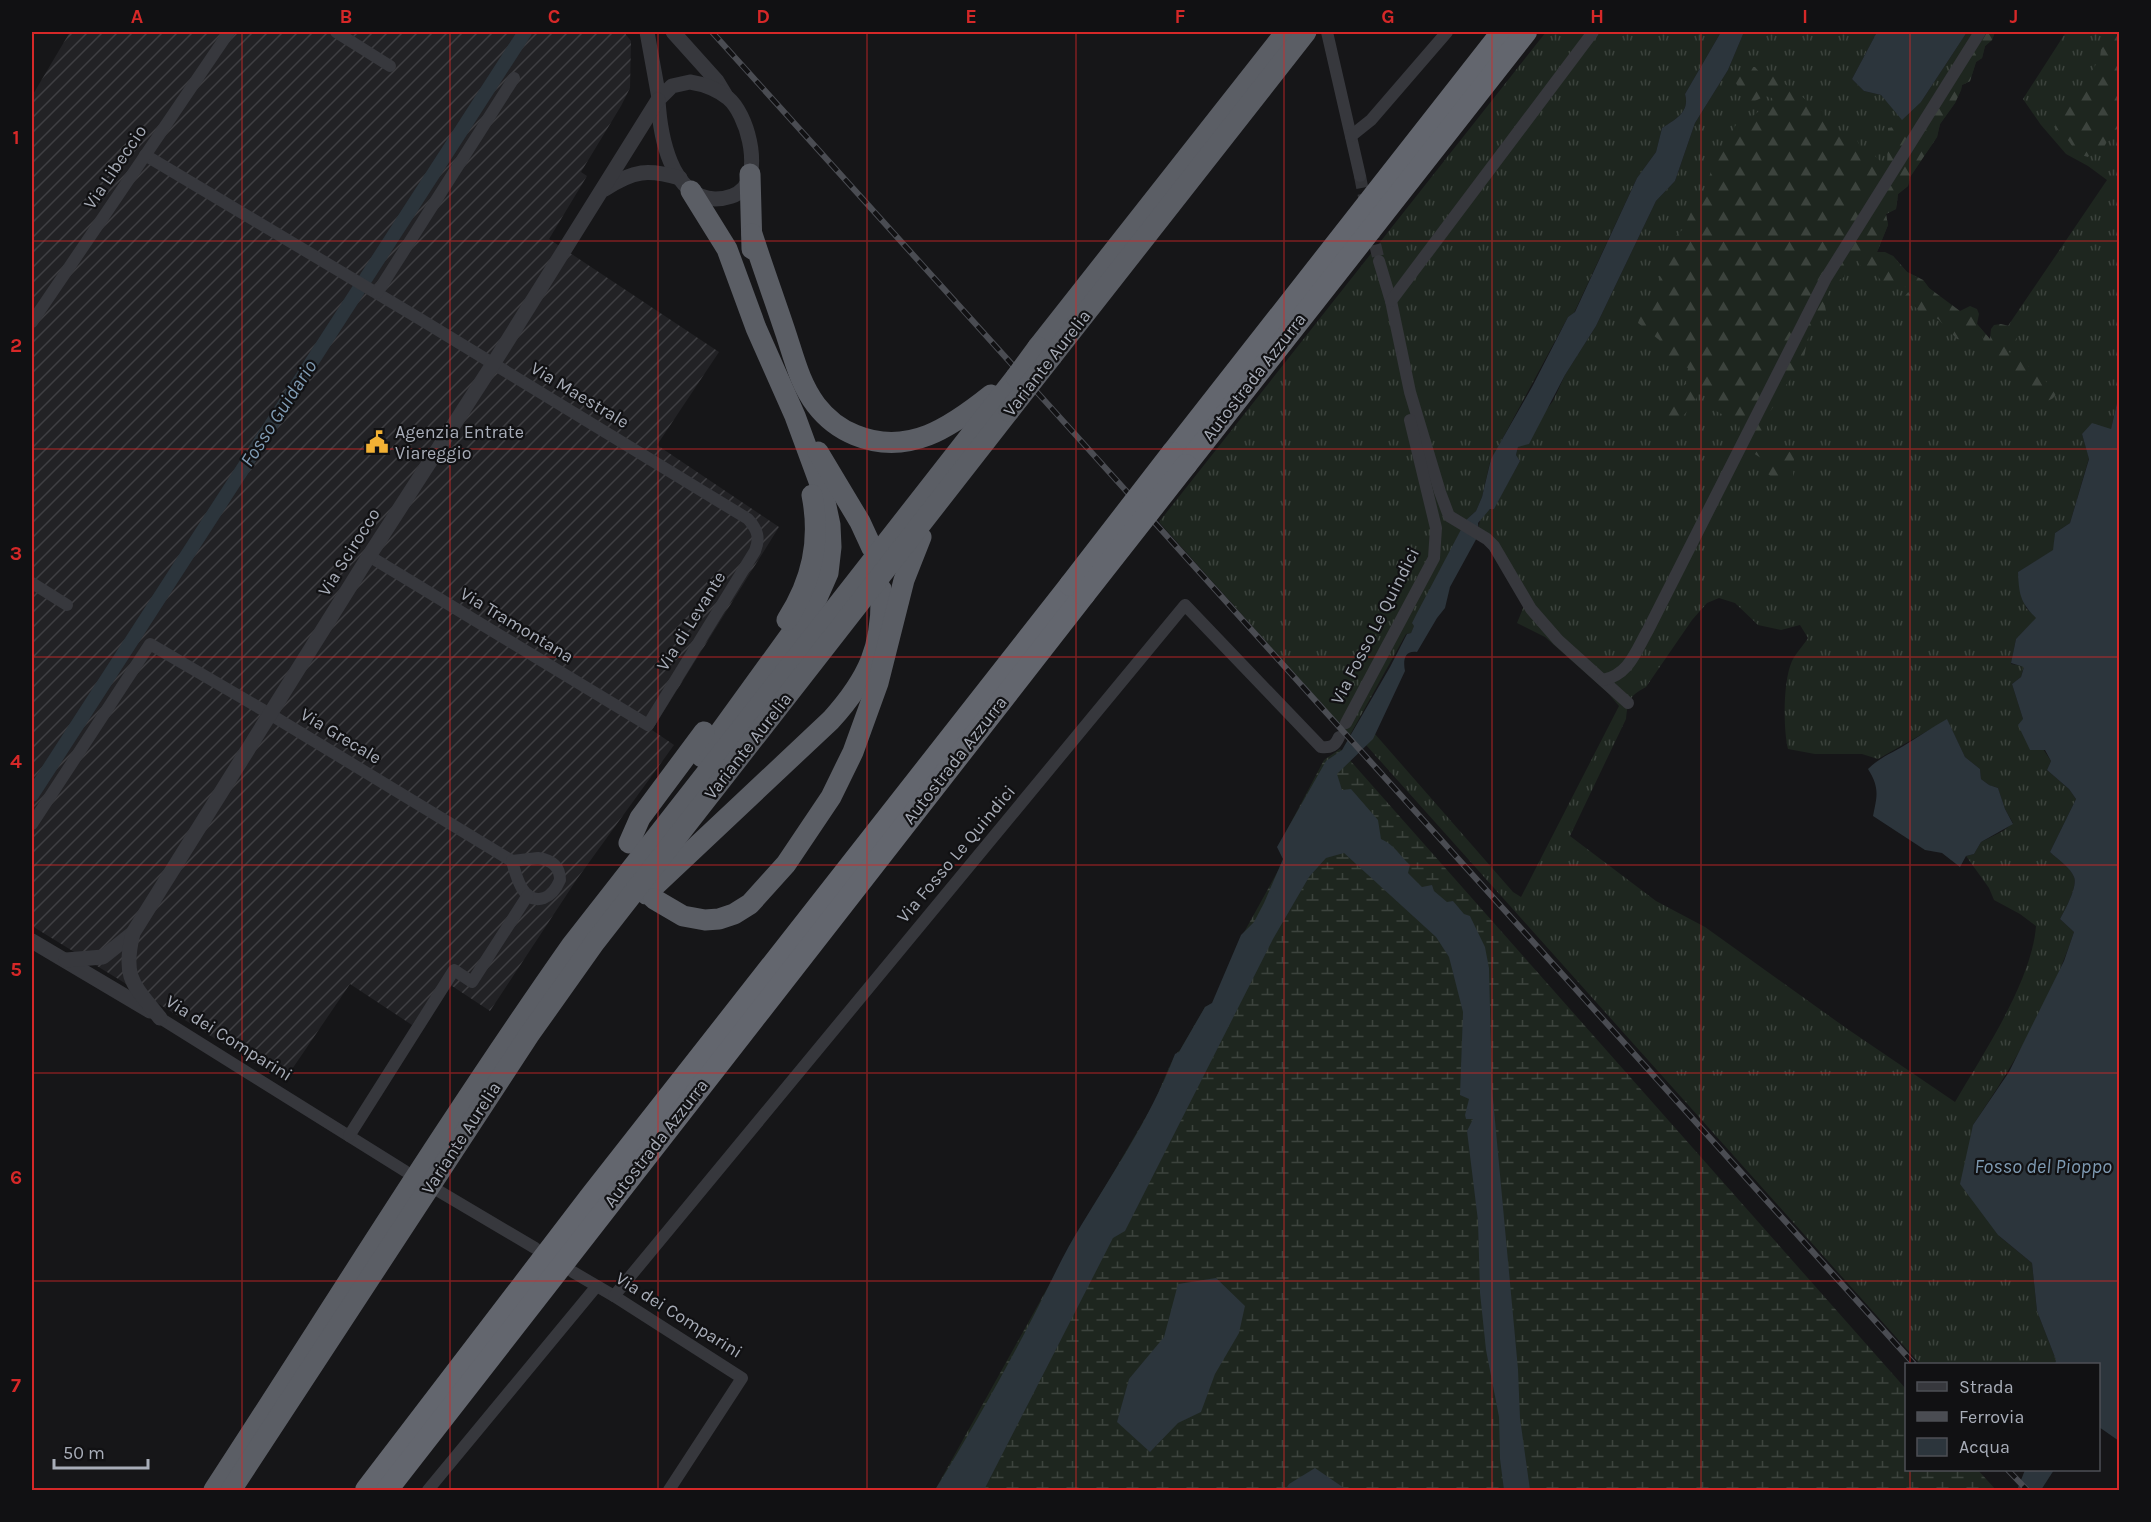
<svg xmlns="http://www.w3.org/2000/svg" width="2151" height="1522" font-family="Karla,sans-serif">
	<style>
		.industrial { fill: url(#industrial-furrows) }
		.grass { fill: url(#grass-tufts); fill-rule: evenodd }
		.forest { fill: url(#forest-firs) }
		.wetland { fill: url(#wetland-marsh) }
		.water { fill: #2c353c }
		.lines { fill: none; stroke-linecap: round; stroke-linejoin: round }
		.canal { stroke: #2c353c; stroke-width: 14 }
		.minor-tunnel { stroke: #333438; stroke-width: 12; stroke-dasharray: 12 6; stroke-linecap: butt }
		.minor { stroke: #37383d; stroke-width: 12 }
		.tertiary { stroke: #37383d; stroke-width: 15 }
		.trunk { stroke: #5b5e65; stroke-width: 21 }
		.motorway { stroke: #63666e; stroke-width: 22 }
		.rail-casing { stroke: #4a4c52; stroke-width: 6 }
		.rail { stroke: #111113; stroke-width: 4; stroke-dasharray: 11; stroke-linecap: butt }
		.trunk-bridge { stroke: #5b5e65; stroke-width: 21 }
		.motorway-bridge { stroke: #63666e; stroke-width: 22 }
		.grid { fill: none; stroke: #d62828; stroke-width: 1.5; stroke-opacity: 0.55 }
		.labels { text-anchor: middle; stroke-width: 4.5; stroke-linejoin: round; paint-order: stroke }
		.street-label { font-size: 18px; fill: #a8adb8; stroke: #111113 }
		.poi-label { font-size: 18px; fill: #a8adb8; stroke: #111113; text-anchor: start }
		.water-label { font-size: 20px; font-style: italic; fill: #7f9bb3; stroke: #111113 }
		.neatline { fill: none; stroke: #d62828; stroke-width: 2 }
		.grid-label { font-size: 20px; text-anchor: middle; font-weight: bold; fill: #d62828 }
	</style>
	<defs>
		<pattern id="industrial-furrows" width="10" height="10" patternUnits="userSpaceOnUse" patternTransform="scale(1.5)"><rect width="10" height="10" fill="#222225"/><path d="M-1 1l2-2M0 10L10 0M9 11l2-2" fill="none" stroke="#3f3f43"/></pattern>
		<pattern id="grass-tufts" width="24" height="20" patternUnits="userSpaceOnUse" patternTransform="scale(1.5)"><rect width="24" height="20" fill="#1e261f"/><path d="M3 7l-1-3M5 7V3M7 7l1-3M15 17l-1-3M17 17v-4M19 17l1-3" fill="none" stroke="#3c433d"/></pattern>
		<pattern id="forest-firs" width="22" height="20" patternUnits="userSpaceOnUse" patternTransform="scale(1.5)"><rect width="22" height="20" fill="#1e261f"/><path d="M5 1l3.5 6h-7zM16 11l3.5 6h-7z" fill="#3c433d"/></pattern>
		<pattern id="wetland-marsh" width="20" height="14" patternUnits="userSpaceOnUse" patternTransform="scale(1.5)"><rect width="20" height="14" fill="#1e261f"/><path d="M1 5h8M5 5V1M11 12h8M15 12V8" fill="none" stroke="#3c433d"/></pattern>
	</defs>
	<rect width="100%" height="100%" fill="#161618"/>
	<path class="industrial" d="M70,32H624L631,41L630,88L621,106L581,172L587,176L549,239L719,352L657,445L779,527L652,730L674,745L577,879L490,1011L446,982L431,996L412,1025L350,984L284,1081L32,926V96Z"/>
	<g class="grass">
		<path d="M1546,32H1721L1685,94C1690,112 1676,119 1662,128L1656,152L1637,178L1574,313L1568,317L1490,462L1482,497L1476,511L1466,520L1411,633L1406,634L1350,735L1159,522Z"/>
		<path d="M1744,32H1877L1852,79L1864,91L1881,95L1892,106L1921,102L1967,32H1995L1992,40L1985,46L1982,58L1976,62L1970,81L1962,85L1961,90L1955,103L1940,124L1937,137L1910,177L1908,186L1898,194L1896,209L1886,214L1888,225L1877,252L1893,256L1907,272L1923,280L1929,288L1947,303L1977,324L1995,345L2107,180L2088,166L2066,154L2041,125L2023,99L2066,32H2119V394L2111,429L2082,434L2089,458L2070,523L2055,533L2054,550L2018,572L2026,608L2037,618L2016,639L2011,664L2024,666L2021,677L2012,684L2023,719L2051,761L2047,770L2069,789L2076,799L2050,852C2057,859 2071,868 2074,877C2078,886 2065,910 2060,919L2074,932C2051,1001 2014,1065 1973,1125L1999,1236L2032,1263L2037,1311L2056,1360L2055,1364H1920L1366,745L1375,734L1513,892L1521,897L1619,706L1608,693L1545,637L1517,623L1526,601L1479,534C1478,522 1481,512 1494,508L1520,461L1516,455L1518,447L1553,401L1565,375L1596,326L1656,201L1675,181L1695,123L1728,70ZM1719,598L1735,603L1758,625L1781,630L1800,625L1808,638C1803,646 1796,653 1792,661C1783,681 1783,728 1788,749L1815,754H1862L1878,759L1947,720L1965,757L1980,769L1981,779L1989,785L1998,788L2005,809L2013,823L2003,831L1981,842L1974,854L1966,856L1989,888L1994,900L2020,914L2036,926C2032,981 1983,1054 1955,1102L1846,1028L1705,927L1656,901L1570,836L1626,719C1628,701 1629,696 1646,687L1692,620L1707,603Z"/>
	</g>
	<g class="forest">
		<path d="M1986,32H1995L1992,40L1985,46L1982,58L1976,62L1970,81L1962,85L1961,90L1955,103L1940,124L1937,137L1910,177L1908,186L1898,194L1896,209L1886,214L1888,225L1877,252H1885L1893,256L1907,272L1923,280L1929,288L1960,311L1970,306L1977,309L1979,314L1977,324L1990,339L1991,329L1994,325L2001,324L2009,326L2017,338L2015,345L2006,349C2015,359 2028,362 2034,373H2040L2047,383L2054,384L2058,390C2055,398 2051,401 2042,402L2032,388L2024,384L2002,361L1993,357L1982,336L1971,329L1967,331V338L1965,340L1957,339L1939,320L1931,314L1919,311L1905,296L1910,290C1908,288 1898,283 1895,281L1883,283L1876,274L1861,266L1854,256L1846,266L1844,277L1833,284L1824,301L1827,316L1819,321L1815,331C1805,336 1807,347 1804,357L1794,363L1796,373L1786,385L1784,394C1774,400 1776,408 1766,414L1767,428L1760,446L1769,452L1777,449L1787,453L1797,447L1799,448L1801,452L1794,458L1793,476L1774,479L1768,474L1764,460L1747,449L1740,433L1739,423L1716,411L1701,389L1693,404L1675,426L1660,422V407L1686,384L1688,368L1663,357V343L1638,323L1640,316L1649,311C1651,290 1663,281 1663,262L1673,253L1676,236L1683,229L1696,202L1703,195L1717,154L1732,140L1733,130L1737,123C1748,120 1757,115 1764,105L1775,103L1772,98L1765,96L1747,105L1734,79L1741,75L1747,67H1755L1761,74H1777C1788,92 1799,90 1810,105L1818,107L1824,113C1826,133 1842,130 1857,140L1862,150L1871,152L1887,168L1888,128C1904,125 1919,121 1925,105L1931,102Z"/>
		<path d="M2120,32L2119,129L2113,130L2103,149L2094,148L2088,157L2078,154L2065,136L2056,129L2055,118L2083,85L2100,58L2101,49L2111,37Z"/>
	</g>
	<path class="wetland" d="M1340,749L1906,1389V1470H1978L1996,1490H935L1073,1242L1154,1103C1160,1091 1171,1057 1180,1050L1205,1007L1213,1003L1242,936L1284,860L1278,847L1324,760Z"/>
	<g class="water">
		<path d="M1721,32H1744L1728,70L1695,123L1675,181L1656,201L1596,326L1565,375L1529,444L1518,447L1516,455L1520,461L1494,509H1490L1478,523L1479,534L1450,587L1445,608L1437,618L1417,652C1404,650 1403,661 1405,671L1373,739L1337,774L1342,790L1351,789L1378,820L1381,839C1395,845 1399,855 1410,865L1408,873L1422,887L1432,885L1434,891L1447,902L1453,901L1464,914L1470,916L1485,947L1489,968L1492,1088L1518,1369L1520,1418L1530,1490H1504L1500,1459L1499,1417L1486,1350L1480,1293L1478,1221L1467,1131L1473,1119H1466L1465,1115L1469,1099L1460,1095L1463,1012L1449,957L1436,937L1344,853L1326,858L1309,877L1273,939L1125,1231L1113,1238L984,1490H935C970,1433 1003,1375 1034,1315C1046,1292 1057,1268 1069,1246C1106,1182 1149,1123 1175,1054L1179,1052L1205,1007L1212,1003L1241,935L1254,922L1264,903L1283,859L1277,847L1326,761L1342,750L1390,667L1407,634L1411,633L1414,626L1412,623L1417,613L1466,520L1476,511L1482,497L1491,459L1532,387L1568,317L1575,312L1637,178L1656,152L1662,128C1676,119 1690,112 1685,94Z"/>
		<path d="M1877,32H1967L1921,102L1902,120L1881,95L1864,91L1852,79Z"/>
		<path d="M2119,394L2120,1441H2119L2099,1427L2098,1364H2055L2056,1360L2037,1311L2032,1263L1998,1235L1960,1184L1973,1125L2009,1072L2064,961L2074,932L2060,919C2065,910 2078,886 2074,877C2071,868 2057,859 2050,852L2076,799L2069,789L2047,770L2051,761L2045,750H2030L2018,725L2023,719L2012,684L2021,677L2024,667L2011,663L2016,639L2036,618C2020,602 2019,594 2018,572L2053,550L2055,533L2070,523L2089,459L2082,434L2092,423L2111,429Z"/>
		<path d="M1947,719L1965,757L1980,769L1981,779L1989,785L1998,788L2005,809L2013,824L1981,842L1974,854L1966,856L1960,867L1942,853L1925,850L1873,816C1877,796 1880,788 1868,769C1879,758 1892,753 1905,745C1920,736 1932,727 1947,719Z"/>
		<path d="M1216,1278L1245,1306L1239,1333L1215,1374L1201,1412L1178,1423L1150,1452L1117,1422L1129,1379L1164,1337L1178,1284Z"/>
		<path d="M1315,1468L1347,1490H1285L1289,1484Z"/>
		<path d="M2025,1470H2054L2041,1490H2017Z"/>
	</g>
	<g class="lines">
		<path class="canal" d="M32,795L525,32"/>
		<g class="minor-tunnel">
			<path d="M1360,176L1366,207"/>
			<path d="M1371,227L1379,261"/>
		</g>
		<g class="minor">
			<path d="M336,32L390,66"/>
			<path d="M1327,32L1360,176"/>
			<path d="M1351,136L1371,120L1447,32"/>
			<path d="M145,155L420,319L748,519C758,530 760,538 755,551L648,725L369,556"/>
			<path d="M1379,261L1391,301L1410,392L1440,492L1449,516L1487,539L1494,546L1531,609L1558,640L1628,703"/>
			<path d="M377,293L514,78"/>
			<path d="M1391,301L1593,32"/>
			<path d="M32,322L229,32"/>
			<path d="M32,583L67,605"/>
			<path d="M1603,680C1629,675 1636,651 1648,630L1826,278L1980,32"/>
			<path d="M1346,723L1434,558L1436,528L1410,420"/>
			<path d="M32,824L150,644L263,710L512,861"/>
			<path d="M538,858C551,860 560,866 560,880C557,887 552,895 544,898C523,905 516,876 512,861Z"/>
			<path d="M160,1018L405,1171"/>
			<path d="M349,1136L454,970L472,982L528,895"/>
			<path d="M437,1190L535,1248"/>
			<path d="M573,1272L614,1296L742,1378L669,1490"/>
			<path d="M614,1296L1185,605L1321,747C1331,748 1335,746 1339,737"/>
			<path d="M428,1490L596,1287"/>
		</g>
		<g class="tertiary">
			<path d="M647,32L659,98"/>
			<path d="M673,32L717,81L726,96"/>
			<path d="M690,82C703,84 717,89 728,98C747,114 761,167 744,188C737,196 725,199 715,199C670,197 660,134 658,100L672,86Z"/>
			<path d="M605,189C634,170 648,169 680,178"/>
			<path d="M32,941L150,1011"/>
			<path d="M66,960L103,957L133,933"/>
			<path d="M160,1018C133,984 122,978 133,933L369,556L493,364L658,100"/>
		</g>
		<g class="trunk">
			<path d="M750,174L752,249"/>
			<path d="M691,191L727,249L756,328L795,416L823,492L830,525L831,547L828,573L817,598L702,757"/>
			<path d="M752,234C763,268 775,301 786,334C794,358 800,384 816,405C826,418 840,429 855,435C908,457 951,427 991,395"/>
			<path d="M1038,347L1286,32"/>
			<path d="M1052,356L1306,32"/>
			<path d="M818,452L860,522L872,548"/>
			<path d="M787,620C812,581 821,541 812,495"/>
			<path d="M629,843L640,818L704,732"/>
			<path d="M646,894L831,720C869,678 883,646 881,589"/>
			<path d="M654,899L683,916L705,920L719,919L734,914L750,904L786,864L831,797L853,752L878,683L904,580L921,537"/>
			<path d="M214,1490C332,1309 446,1124 571,946L1016,377"/>
			<path d="M231,1490L529,1035L595,942L1009,411"/>
		</g>
		<g class="motorway">
			<path d="M1172,453L1502,32"/>
			<path d="M1186,465L1526,32"/>
			<path d="M366,1490L590,1197L1070,585"/>
			<path d="M387,1490L1084,595"/>
		</g>
		<g class="rail-casing">
			<g id="rail">
				<path d="M712,32L1914,1364"/>
				<path d="M2008,1470L2027,1490"/>
			</g>
		</g>
		<use href="#rail" class="rail"/>
		<g class="trunk-bridge">
			<path d="M1016,377L1038,347"/>
			<path d="M1009,411L1052,356"/>
		</g>
		<g class="motorway-bridge">
			<path d="M1070,585L1172,453"/>
			<path d="M1084,595L1186,465"/>
		</g>
	</g>
	<path class="grid" d="M242,32V1490M450,32V1490M658,32V1490M867,32V1490M1076,32V1490M1284,32V1490M1492,32V1490M1701,32V1490M1910,32V1364M32,241H2120M32,449H2120M32,657H2120M32,865H2120M32,1073H2120M32,1281H2120M1910,1470V1490"/>
	<defs>
		<g id="civic-bare" transform="scale(1.8)"><path d="M-.6-6.5H3V-4.5H.6V-3L4-1V1h2V6H-6V1h2V-1L-.6-3ZM-1.2 2.5V6h2.4V2.5Z" fill="#f2b134" stroke="#111113" stroke-width="2.5" paint-order="stroke"/></g>
	</defs>
	<g fill-rule="evenodd">
		<use href="#civic-bare" x="377" y="442"/>
	</g>
	<g class="labels">
		<g class="street-label">
			<text transform="translate(115 167) rotate(-56)" y="6">Via Libeccio</text>
			<text transform="translate(1047 363) rotate(-52)" y="6">Variante Aurelia</text>
			<text transform="translate(1254 377) rotate(-52)" y="6">Autostrada Azzurra</text>
			<text transform="translate(580 395) rotate(31)" y="6">Via Maestrale</text>
			<text transform="translate(349 552) rotate(-58)" y="6">Via Scirocco</text>
			<text transform="translate(691 621) rotate(-58)" y="6">Via di Levante</text>
			<text transform="translate(517 625) rotate(31)" y="6">Via Tramontana</text>
			<text transform="translate(1375 626) rotate(-63)" y="6">Via Fosso Le Quindici</text>
			<text transform="translate(341 736) rotate(31)" y="6">Via Grecale</text>
			<text transform="translate(748 746) rotate(-52)" y="6">Variante Aurelia</text>
			<text transform="translate(955 760) rotate(-52)" y="6">Autostrada Azzurra</text>
			<text transform="translate(956 854) rotate(-50)" y="6">Via Fosso Le Quindici</text>
			<text transform="translate(229 1038) rotate(32)" y="6">Via dei Comparini</text>
			<text transform="translate(461 1138) rotate(-57)" y="6">Variante Aurelia</text>
			<text transform="translate(656 1143) rotate(-52)" y="6">Autostrada Azzurra</text>
			<text transform="translate(679 1315) rotate(32)" y="6">Via dei Comparini</text>
		</g>
		<g class="poi-label">
			<text x="395" y="438">Agenzia Entrate<tspan x="395" dy="21">Viareggio</tspan></text>
		</g>
		<g class="water-label">
			<text transform="translate(278 413) rotate(-57)" y="7">Fosso Guidario</text>
			<text x="2043" y="1173">Fosso del Pioppo</text>
		</g>
	</g>
	<rect width="2151" height="1522" fill="none" stroke="#111113" stroke-width="66"/>
	<rect x="1905" y="1363" width="195" height="108" fill="#111113" stroke="#4d4f55" stroke-width="1.5"/>
	<rect x="1917" y="1382" width="30" height="9" fill="#37383d" stroke="#4d4f55" stroke-width="1.5"/>
	<text x="1959" y="1393" font-size="18" fill="#a8adb8">Strada</text>
	<rect x="1917" y="1412" width="30" height="9" fill="#4a4c52" stroke="#4d4f55" stroke-width="1.5"/>
	<text x="1959" y="1423" font-size="18" fill="#a8adb8">Ferrovia</text>
	<rect x="1917" y="1438" width="30" height="18" fill="#2c353c" stroke="#4d4f55" stroke-width="1.5"/>
	<text x="1959" y="1453" font-size="18" fill="#a8adb8">Acqua</text>
	<path d="M54 1459v9h94v-9" fill="none" stroke="#a8adb8" stroke-width="3"/>
	<text x="63" y="1459" font-size="18" fill="#a8adb8" stroke="#111113" stroke-width="4.5" paint-order="stroke">50 m</text>
	<rect x="33" y="33" width="2085" height="1456" class="neatline"/>
	<g class="grid-label">
		<text x="137" y="23">A</text>
		<text x="346" y="23">B</text>
		<text x="554" y="23">C</text>
		<text x="763" y="23">D</text>
		<text x="971" y="23">E</text>
		<text x="1180" y="23">F</text>
		<text x="1388" y="23">G</text>
		<text x="1597" y="23">H</text>
		<text x="1805" y="23">I</text>
		<text x="2014" y="23">J</text>
		<text x="16" y="144">1</text>
		<text x="16" y="352">2</text>
		<text x="16" y="560">3</text>
		<text x="16" y="768">4</text>
		<text x="16" y="976">5</text>
		<text x="16" y="1184">6</text>
		<text x="16" y="1392">7</text>
	</g>
</svg>
